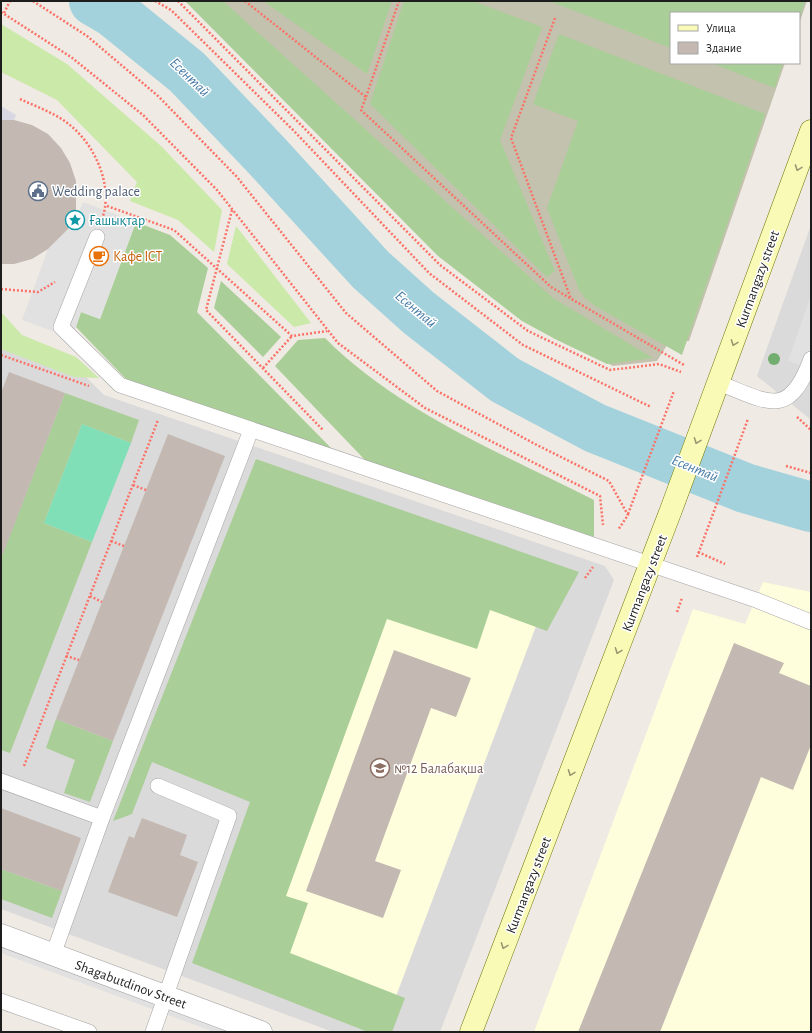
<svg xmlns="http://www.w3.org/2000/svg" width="812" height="1033" font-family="'Alegreya Sans',sans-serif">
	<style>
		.residential { fill: #dbdada }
		.education { fill: #fffedc }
		.construction { fill: #c3c2ae }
		.grass { fill: #cbe9a8 }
		.forest { fill: #aace97 }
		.pitch { fill: #80dfb6 }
		.parking { fill: #e1e1e1 }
		.plaza { fill: #d7d8e4 }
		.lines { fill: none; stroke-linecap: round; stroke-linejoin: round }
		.river { stroke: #a3d2dd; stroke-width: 50 }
		.building { fill: #c3b9b2 }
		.lane-casing { stroke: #a4a4a4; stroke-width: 16 }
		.street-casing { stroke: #a4a4a4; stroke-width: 23 }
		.secondary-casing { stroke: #6d7504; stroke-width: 23 }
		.path { stroke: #fb7268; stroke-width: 2.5; stroke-dasharray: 2 2; stroke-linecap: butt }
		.lane { stroke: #fff; stroke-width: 15 }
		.street { stroke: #fff; stroke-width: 22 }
		.secondary { stroke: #f9fab6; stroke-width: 22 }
		.tree { fill: #72ae6f }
		.oneway { stroke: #969771 }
		.labels { text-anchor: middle; stroke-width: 3; stroke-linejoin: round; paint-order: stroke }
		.service-label { font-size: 14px; fill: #4e5e75; stroke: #fff; text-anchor: start }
		.culture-label { font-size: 14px; fill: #0d838f; stroke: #fff; text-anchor: start }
		.food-label { font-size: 14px; fill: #c56008; stroke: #fff; text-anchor: start }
		.street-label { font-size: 14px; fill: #1d1d1d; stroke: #fff }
		.education-label { font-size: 14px; fill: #785e54; stroke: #fff; text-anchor: start }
		.water-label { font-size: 15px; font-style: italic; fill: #467aa5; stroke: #fff }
	</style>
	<rect width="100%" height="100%" fill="#efeae3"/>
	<g class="residential">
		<path d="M811,225V420L757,376Z"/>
		<path d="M1,319L18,338L65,356L104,395L605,566L614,580L440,1032H333L1,909Z"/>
	</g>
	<g class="education">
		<path d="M373,516L552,584L387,1020L208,952Z"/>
		<path d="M763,582L811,592V1032H534L693,609L745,624Z"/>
	</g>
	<path class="construction" d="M192,1H807L799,24V13H671V63H785L689,341L669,342L657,361L613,366L533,325Z"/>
	<g class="grass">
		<path d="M1,24L67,64L161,146L222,210L214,252L178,220L130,201L137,182L57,100L1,72Z"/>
		<path d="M236,226L311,323L294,327L227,264Z"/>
		<path d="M1,312L22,335L76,357L99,378L74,377L1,349Z"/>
	</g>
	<g class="forest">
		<path d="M185,1H223L553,298L653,358L607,364L555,339L522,321L438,256Z"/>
		<path d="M263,1H392L367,74Z"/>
		<path d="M404,1H473L542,27L500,140L555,271L547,277L370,104Z"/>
		<path d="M549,1H805L799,19V13H671V48Z"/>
		<path d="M559,34L765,114L682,355L595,306L585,298L579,290L547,208L578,121L533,104Z"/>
		<path d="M711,63H783L775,88Z"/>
		<path d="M136,222L170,235L208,268L197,312L332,449L126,379L76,327L81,312L100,319Z"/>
		<path d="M221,281L281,337L263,357L214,308Z"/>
		<path d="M325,338C397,411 503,454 594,500V537L365,460L275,366L298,340Z"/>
		<path d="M65,393L139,420L131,443L82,424L44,523L92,542L10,753L1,750V558Z"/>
		<path d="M256,459L579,572L547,631L490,610L477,649L387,619L286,896L308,903L290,953L405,998L392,1032H368L192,963L250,802L152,762L132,814L113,821Z"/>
		<path d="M56,719L113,741L90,802L64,793L75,760L46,748Z"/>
		<path d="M1,869L62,891L52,918L1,899Z"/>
	</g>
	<path class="pitch" d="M82,424L131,443L92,542L44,523Z"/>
	<g class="parking">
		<path d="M83,202L136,222L100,319L81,312L72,338L22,320L48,249L62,235L66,227L72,229Z"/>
		<path d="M811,295V369L788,361Z"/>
		<path d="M1,935L261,1032H214L1,953Z"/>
	</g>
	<path class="plaza" d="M1,106L16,115L14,120H1Z"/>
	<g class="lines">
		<path class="river" d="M94,1L113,12L187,72L267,156L371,270L419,313L505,380L595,428L745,488L811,507"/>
	</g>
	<g class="building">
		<path d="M1,120H14L32,125L48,134L61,148L70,163L76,181V221L48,249L32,259L14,264H1Z"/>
		<path d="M9,372L65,393L3,554H1V393Z"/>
		<path d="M168,434L225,456L113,741L56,719Z"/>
		<path d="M734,643L784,663L779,673L811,686V745L793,790L761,777L660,1032H578Z"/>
		<path d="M394,650L471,678L456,717L431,708L375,861L401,870L383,918L306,891Z"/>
		<path d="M1,808L81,838L62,891L1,869Z"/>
		<path d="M142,818L187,835L180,855L198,862L177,917L108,892L129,836L134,838Z"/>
	</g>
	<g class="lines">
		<g class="lane-casing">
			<g id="lane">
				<path d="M97,237L61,327L120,385L756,600L811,622"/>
				<path d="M719,383C768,402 789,420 811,359"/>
				<path d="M1,781L102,818"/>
				<path d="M53,955L102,818L251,430"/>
				<path d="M1,1001L89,1032"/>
				<path d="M153,1032L229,816L158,786"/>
			</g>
		</g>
		<g class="street-casing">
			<path id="street" d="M1,935L261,1032"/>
		</g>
		<g class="secondary-casing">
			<path id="secondary" d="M471,1032L671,510L811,131"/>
		</g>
		<g class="path">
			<path d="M33,1L87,36L158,96L237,177L346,313L437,391L535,444L609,481L628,515L618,530"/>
			<path d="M155,1L171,10L294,131L429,273L523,345L651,407"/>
			<path d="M178,1L440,265L528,331L610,370L659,364L681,372"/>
			<path d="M245,1L366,97L361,110L551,287L684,365"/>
			<path d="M1,12L71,57L143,115L217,190L338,343L425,408L600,496L603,525"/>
			<path d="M4,13L10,1"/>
			<path d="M555,18L511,138L571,299"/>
			<path d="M366,97L399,1"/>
			<path d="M20,99C35,106 52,112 66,122C94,142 113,184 103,216"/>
			<path d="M107,206L174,230L292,336L327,331"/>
			<path d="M232,210L206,310L323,430"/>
			<path d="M1,289L38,292L55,282"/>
			<path d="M1,355L89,386"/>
			<path d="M263,368L292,336"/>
			<path d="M797,417L811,430"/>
			<path d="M786,466L811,473"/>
			<path d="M133,485L146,490"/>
			<path d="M628,514L674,391"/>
			<path d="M111,541L124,546"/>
			<path d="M698,552L725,564"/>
			<path d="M697,557L748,419"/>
			<path d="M585,578L593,567"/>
			<path d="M90,596L102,602"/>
			<path d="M677,612L682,598"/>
			<path d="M66,656L79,660"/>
			<path d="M24,766L158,420"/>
		</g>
		<use href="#lane" class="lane"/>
		<use href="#street" class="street"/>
		<use href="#secondary" class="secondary"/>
	</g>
	<circle class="tree" cx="774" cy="359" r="6"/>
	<defs><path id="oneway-chevron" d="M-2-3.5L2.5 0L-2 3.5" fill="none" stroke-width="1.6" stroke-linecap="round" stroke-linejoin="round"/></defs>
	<g class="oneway">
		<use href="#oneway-chevron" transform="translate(798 168) rotate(110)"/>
		<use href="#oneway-chevron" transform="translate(734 343) rotate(110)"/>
		<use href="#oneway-chevron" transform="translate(697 441) rotate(111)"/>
		<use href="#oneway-chevron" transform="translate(618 651) rotate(111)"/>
		<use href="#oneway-chevron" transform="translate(571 773) rotate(111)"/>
		<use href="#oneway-chevron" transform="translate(504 946) rotate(111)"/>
	</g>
	<defs>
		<g id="civic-ring" transform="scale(1)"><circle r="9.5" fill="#fff" stroke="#5c6f8a" stroke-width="1.5"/><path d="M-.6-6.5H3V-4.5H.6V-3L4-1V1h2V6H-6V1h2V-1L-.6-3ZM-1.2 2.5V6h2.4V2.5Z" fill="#5c6f8a"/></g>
		<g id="sight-ring" transform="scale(1)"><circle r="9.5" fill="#fff" stroke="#0f9aa8" stroke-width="1.5"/><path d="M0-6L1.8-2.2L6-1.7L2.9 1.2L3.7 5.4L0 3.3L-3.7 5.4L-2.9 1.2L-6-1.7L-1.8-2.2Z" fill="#0f9aa8"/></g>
		<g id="cafe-ring" transform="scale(1)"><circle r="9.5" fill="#fff" stroke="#e8710a" stroke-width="1.5"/><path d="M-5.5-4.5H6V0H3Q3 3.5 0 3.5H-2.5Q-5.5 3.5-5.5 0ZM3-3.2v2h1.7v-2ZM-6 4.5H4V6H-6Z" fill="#e8710a"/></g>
		<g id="school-ring" transform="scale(1)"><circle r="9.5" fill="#fff" stroke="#8d6e63" stroke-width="1.5"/><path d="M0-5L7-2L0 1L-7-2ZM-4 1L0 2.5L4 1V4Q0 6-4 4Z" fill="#8d6e63"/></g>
	</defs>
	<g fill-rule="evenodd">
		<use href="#civic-ring" x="38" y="191"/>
		<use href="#sight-ring" x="75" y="220"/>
		<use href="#cafe-ring" x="99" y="256"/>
		<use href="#school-ring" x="380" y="768"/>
	</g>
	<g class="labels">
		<g class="service-label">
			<text x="52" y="196">Wedding palace</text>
		</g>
		<g class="culture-label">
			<text x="89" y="225">Ғашықтар</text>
		</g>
		<g class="food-label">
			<text x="113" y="261">Кафе ICT</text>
		</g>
		<g class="street-label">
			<text transform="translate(757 279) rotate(-70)" y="5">Kurmangazy street</text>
			<text transform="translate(644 583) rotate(-69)" y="5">Kurmangazy street</text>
			<text transform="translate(528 885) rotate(-69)" y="5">Kurmangazy street</text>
			<text transform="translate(131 984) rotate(20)" y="5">Shagabutdinov Street</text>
		</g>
		<g class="education-label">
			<text x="394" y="773">№12 Балабақша</text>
		</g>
		<g class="water-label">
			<text transform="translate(190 77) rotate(44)" y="5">Есентай</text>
			<text transform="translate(416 309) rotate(40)" y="5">Есентай</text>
			<text transform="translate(695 468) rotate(22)" y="5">Есентай</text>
		</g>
	</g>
	<rect width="812" height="1033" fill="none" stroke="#1d1d1d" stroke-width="4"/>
	<rect x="670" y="12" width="130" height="52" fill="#ffffff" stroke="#a5a5a5"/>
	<rect x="678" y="25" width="20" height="6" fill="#f9fab6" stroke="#a5a5a5"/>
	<text x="706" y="32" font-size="12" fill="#1d1d1d">Улица</text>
	<rect x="678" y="42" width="20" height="12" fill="#c3b9b2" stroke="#a5a5a5"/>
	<text x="706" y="52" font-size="12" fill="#1d1d1d">Здание</text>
</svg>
